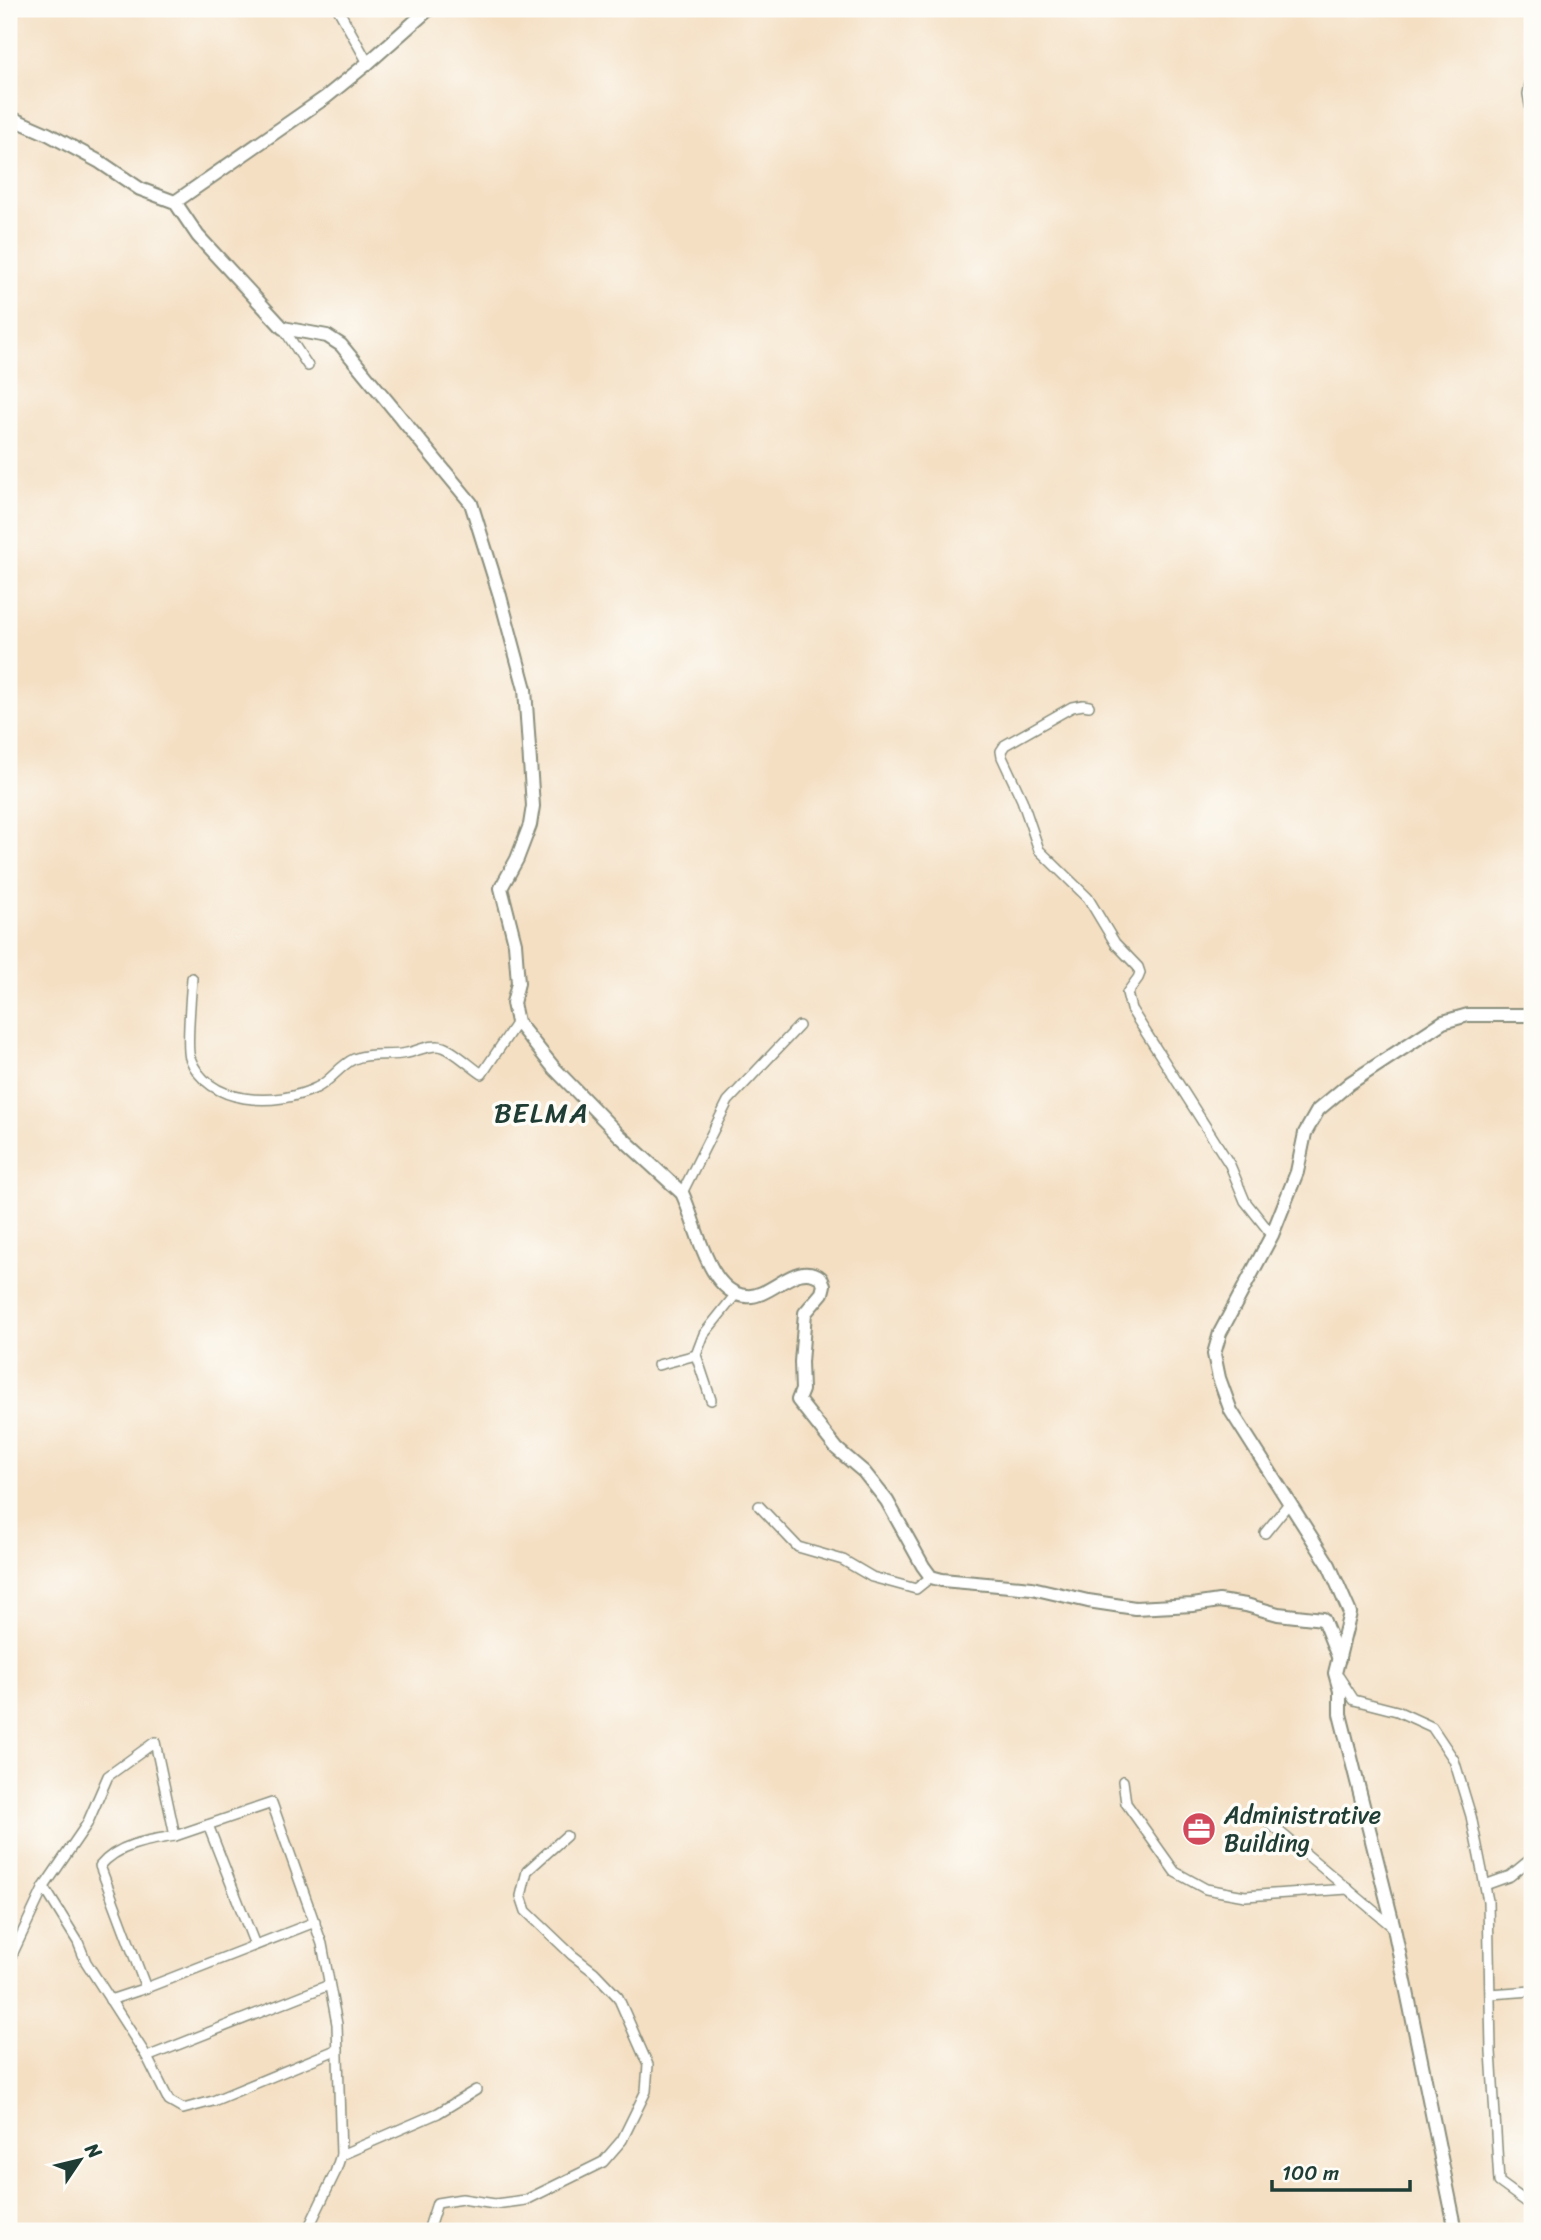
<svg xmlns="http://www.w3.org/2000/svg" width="1541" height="2240" font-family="Sriracha,sans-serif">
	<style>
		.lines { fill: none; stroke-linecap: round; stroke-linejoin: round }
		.street-casing { stroke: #8a8e7c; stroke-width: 12 }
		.secondary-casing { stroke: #8a8e7c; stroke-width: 16 }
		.street { stroke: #fff; stroke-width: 9 }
		.secondary { stroke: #fff; stroke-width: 12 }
		.labels { text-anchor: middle; stroke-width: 7; stroke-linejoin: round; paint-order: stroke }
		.poi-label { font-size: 24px; fill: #1f3d34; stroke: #fdfcf7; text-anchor: start }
		.quarter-label { font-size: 28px; letter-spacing: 2px; fill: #1f3d34; stroke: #fdfcf7 }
	</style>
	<rect width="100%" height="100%" fill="#fdfcf7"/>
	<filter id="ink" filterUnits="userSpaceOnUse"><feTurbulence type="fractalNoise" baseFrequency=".0143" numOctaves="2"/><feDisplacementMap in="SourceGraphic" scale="14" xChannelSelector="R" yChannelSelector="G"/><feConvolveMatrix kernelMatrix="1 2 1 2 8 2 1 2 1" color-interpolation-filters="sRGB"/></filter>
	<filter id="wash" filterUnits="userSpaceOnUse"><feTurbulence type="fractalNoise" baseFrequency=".00686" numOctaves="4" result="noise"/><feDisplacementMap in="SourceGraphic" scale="28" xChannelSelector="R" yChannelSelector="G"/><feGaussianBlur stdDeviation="1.57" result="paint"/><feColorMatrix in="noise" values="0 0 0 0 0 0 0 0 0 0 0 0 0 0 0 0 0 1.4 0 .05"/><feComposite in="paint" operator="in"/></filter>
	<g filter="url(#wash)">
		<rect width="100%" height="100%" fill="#f4dfc3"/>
	</g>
	<g filter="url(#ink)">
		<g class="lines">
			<g class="street-casing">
				<g id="street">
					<path d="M338,9L368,63"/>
					<path d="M1532,73L1528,94L1532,116"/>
					<path d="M283,328L308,366"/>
					<path d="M1089,706L1083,705L1072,707L1005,745L1001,751L1002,757L1022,800L1039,850L1088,898L1115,943L1138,967L1140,973L1138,978L1127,993L1131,1009L1230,1165L1245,1201L1272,1235"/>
					<path d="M192,978C191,993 186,1047 190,1058C208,1106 276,1107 316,1088C330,1082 340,1065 354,1059C370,1052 390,1057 407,1053C417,1051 433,1043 443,1047C455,1051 471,1067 482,1074L517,1022"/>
					<path d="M682,1193L728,1101L799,1026"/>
					<path d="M658,1365L696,1355"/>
					<path d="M711,1400L696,1355L704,1334L736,1294"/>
					<path d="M759,1506L798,1547L843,1560L872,1577L916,1589L931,1577"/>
					<path d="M1265,1533L1290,1502"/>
					<path d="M1339,1677L1354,1700L1397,1711L1432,1727L1454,1760L1471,1816L1488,1901L1491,2051L1499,2182L1532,2206"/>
					<path d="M1123,1781L1126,1803L1175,1872L1206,1889L1245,1896L1348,1889"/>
					<path d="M1262,1817L1394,1928"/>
					<path d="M208,1825L255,1945"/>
					<path d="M1485,1885L1510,1876L1532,1858"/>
					<path d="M44,1887L78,1942L86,1962L147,2057L169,2101L183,2109L213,2101L338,2049"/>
					<path d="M9,1961L44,1887L87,1824L108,1776L155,1742L175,1836L272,1803L322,1944L337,2024L341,2155L335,2173L307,2231"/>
					<path d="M146,1988L100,1866C118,1844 149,1840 175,1836"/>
					<path d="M1490,1994L1532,1991"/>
					<path d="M110,2000L146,1988L315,1922"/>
					<path d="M147,2057L329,1985"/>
					<path d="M341,2155L438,2113L476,2090"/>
					<path d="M428,2231L437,2203L462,2199L495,2204L526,2200L603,2162L622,2140L646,2091L648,2065L618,1997L594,1972L572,1955L526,1911L521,1896L527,1871L566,1836"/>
				</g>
			</g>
			<g class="secondary-casing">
				<g id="secondary">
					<path d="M9,117L48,134L100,162L140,189L175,202L326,97L368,63L429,9"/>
					<path d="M175,202L198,236L283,328L327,336L341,345L471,503L500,596L525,689L533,806L530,825L517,859L501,888L515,943L518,983L513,1003L517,1022L554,1068L619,1135L682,1193C696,1221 707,1293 746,1296C771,1299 796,1259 821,1278L824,1285L822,1293L805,1313L801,1362L802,1390L798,1400L837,1449L864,1472L887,1501L923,1566L931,1577L942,1580L1032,1588L1088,1601L1135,1608L1193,1605L1219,1601L1246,1605L1278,1614L1323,1619L1339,1659"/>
					<path d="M1456,2231L1394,1928L1340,1714V1691L1335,1673L1350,1613L1329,1565L1231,1411L1219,1378L1214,1354L1220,1333L1272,1235L1297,1172L1305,1133L1318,1110L1350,1083L1443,1022L1468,1015H1527L1532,1011"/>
				</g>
			</g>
			<use href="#street" class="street"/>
			<use href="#secondary" class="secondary"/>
		</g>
	</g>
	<defs>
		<g id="office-disc" transform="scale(1.75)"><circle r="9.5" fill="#d1495b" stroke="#fdfcf7"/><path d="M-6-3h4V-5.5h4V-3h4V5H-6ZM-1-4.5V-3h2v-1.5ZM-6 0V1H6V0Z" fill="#fff"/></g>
	</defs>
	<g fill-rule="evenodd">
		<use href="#office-disc" x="1199" y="1829"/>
	</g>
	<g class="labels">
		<g class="poi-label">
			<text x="1224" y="1823">Administrative<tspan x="1224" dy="28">Building</tspan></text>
		</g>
		<g class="quarter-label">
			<text x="542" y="1122">BELMA</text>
		</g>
	</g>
	<rect width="1541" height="2240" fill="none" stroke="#fdfcf7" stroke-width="35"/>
	<g transform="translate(80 2160) rotate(55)" stroke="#fdfcf7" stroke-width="5" paint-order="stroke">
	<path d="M0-5L12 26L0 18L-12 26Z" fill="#1f3d34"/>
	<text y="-10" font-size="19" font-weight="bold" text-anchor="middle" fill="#1f3d34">N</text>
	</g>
	<path d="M1272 2180v10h138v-10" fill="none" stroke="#1f3d34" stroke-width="3.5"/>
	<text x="1282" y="2180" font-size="21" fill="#1f3d34" stroke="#fdfcf7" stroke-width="5" paint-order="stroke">100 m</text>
</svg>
